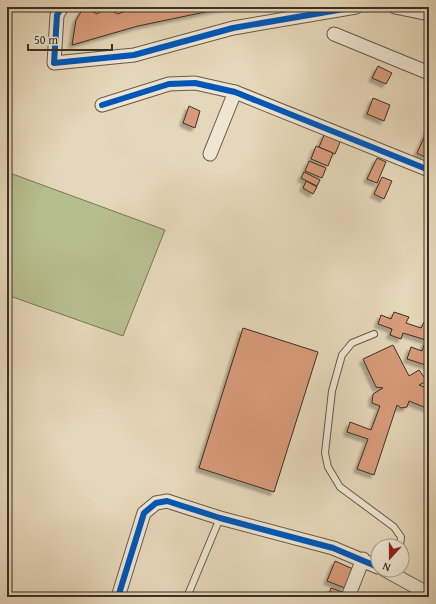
<svg xmlns="http://www.w3.org/2000/svg" width="436" height="604" font-family="'Gentium Book Plus',serif">
	<style>
		.green { fill: #b7be8e; stroke: #797758 }
		.building { fill: #d89b7a; stroke: #3b3022; filter: url(#shadow) }
		.lines { fill: none; stroke-linecap: round; stroke-linejoin: round }
		.service-casing { stroke: #665a48; stroke-width: 8 }
		.minor-casing { stroke: #665a48; stroke-width: 15 }
		.service { stroke: #eee5d2; stroke-width: 6 }
		.minor { stroke: #eee5d2; stroke-width: 13 }
		.cycleway-casing { stroke: #eee5d2; stroke-width: 8 }
		.cycleway { stroke: #0057b8; stroke-width: 6 }
	</style>
	<defs>
		<filter id="shadow"><feDropShadow dx="-3.5" dy="3.5" stdDeviation="1" flood-color="#0004"/></filter>
	</defs>
	<rect width="100%" height="100%" fill="#e5d7b9"/>
	<filter id="stains"><feTurbulence type="fractalNoise" baseFrequency=".005" numOctaves="4"/><feColorMatrix values="0 0 0 0 .2 0 0 0 0 .09 0 0 0 0 .02 0 0 0 .5 -.17"/></filter>
	<radialGradient id="worn" r=".72"><stop offset=".6" stop-color="#630" stop-opacity="0"/><stop offset="1" stop-color="#630" stop-opacity=".3"/></radialGradient>
	<path class="green" d="M7,172L165,230L123,336L7,295Z"/>
	<g class="building">
		<path d="M84,7L97,14L106,8L118,14L135,7H229L138,26L72,45L76,20Z"/>
		<path d="M378,66L392,73L386,84L372,78Z"/>
		<path d="M373,98L390,105L384,121L367,114Z"/>
		<path d="M189,106L200,111L195,128L183,123Z"/>
		<path d="M429,127V147L425,157L417,153Z"/>
		<path d="M325,133L341,140L335,154L319,147Z"/>
		<path d="M316,146L333,153L328,166L311,159Z"/>
		<path d="M377,158L386,162L377,183L367,179Z"/>
		<path d="M309,161L326,168L322,178L305,171Z"/>
		<path d="M304,172L320,180L317,186L301,178Z"/>
		<path d="M382,177L392,181L384,199L374,194Z"/>
		<path d="M306,181L317,187L313,194L303,188Z"/>
		<path d="M394,312L409,317L406,323L421,328L424,322L429,324V366L407,359L411,347L422,351L426,340L403,333L401,339L390,335L392,329L378,324L381,315L391,319Z"/>
		<path d="M243,328L318,352L274,492L199,468Z"/>
		<path d="M393,345L409,376L419,370L427,381L419,385L429,389V409L409,401L407,407L401,408L397,405L374,475L357,469L368,439L347,432L350,422L371,430L380,406L372,403L373,394L383,388L376,387L363,359Z"/>
		<path d="M335,561L353,569L345,588L327,581Z"/>
		<path d="M331,588L345,593L344,597H328Z"/>
	</g>
	<g class="lines">
		<g class="service-casing">
			<g id="service">
				<path d="M374,334L352,343L342,355L332,391L325,453L328,467L340,487L394,527L401,537L400,546"/>
				<path d="M187,597L220,518"/>
			</g>
		</g>
		<g class="minor-casing">
			<g id="minor">
				<path d="M62,7L57,15L54,63L134,55L233,28L356,7"/>
				<path d="M395,7L429,14"/>
				<path d="M334,34L429,73"/>
				<path d="M102,105L169,84L195,83L235,92L429,170"/>
				<path d="M210,154L235,92"/>
				<path d="M385,570L429,594"/>
				<path d="M118,597L144,513L156,503L167,501L220,518L333,548L378,567"/>
				<path d="M348,597L363,559"/>
			</g>
		</g>
		<use href="#service" class="service"/>
		<use href="#minor" class="minor"/>
		<g class="cycleway-casing">
			<g id="cycleway">
				<path d="M62,7L57,15L54,63L134,55L233,28L356,7"/>
				<path d="M102,105L169,84L195,83L235,92L429,170"/>
				<path d="M118,597L144,513L156,503L167,501L220,518L333,548L378,567"/>
			</g>
		</g>
		<use href="#cycleway" class="cycleway"/>
	</g>
	<rect width="436" height="604" fill="none" stroke="#e5d7b9" stroke-width="24"/>
	<rect x="8" y="8" width="420" height="588" fill="none" stroke="#3b3022" stroke-width="2"/>
	<rect x="12" y="12" width="412" height="580" fill="none" stroke="#3b3022"/>
	<g transform="translate(390 558) rotate(201)"><circle r="19" fill="#eee5d2" stroke="#a69d8c"/>
	<path d="M0-3L7 15L0 10L-7 15Z" fill="#8f2418"/>
	<text y="-6" font-size="11" font-weight="bold" text-anchor="middle" fill="#3b3022">N</text>
	</g>
	<path d="M28 44v6h84v-6" fill="none" stroke="#3b3022" stroke-width="2"/>
	<text x="34" y="44" font-size="12" fill="#3b3022" stroke="#eee5d2" stroke-width="3" paint-order="stroke">50 m</text>
	<rect width="100%" height="100%" filter="url(#stains)"/>
	<rect width="100%" height="100%" fill="url(#worn)"/>
</svg>
